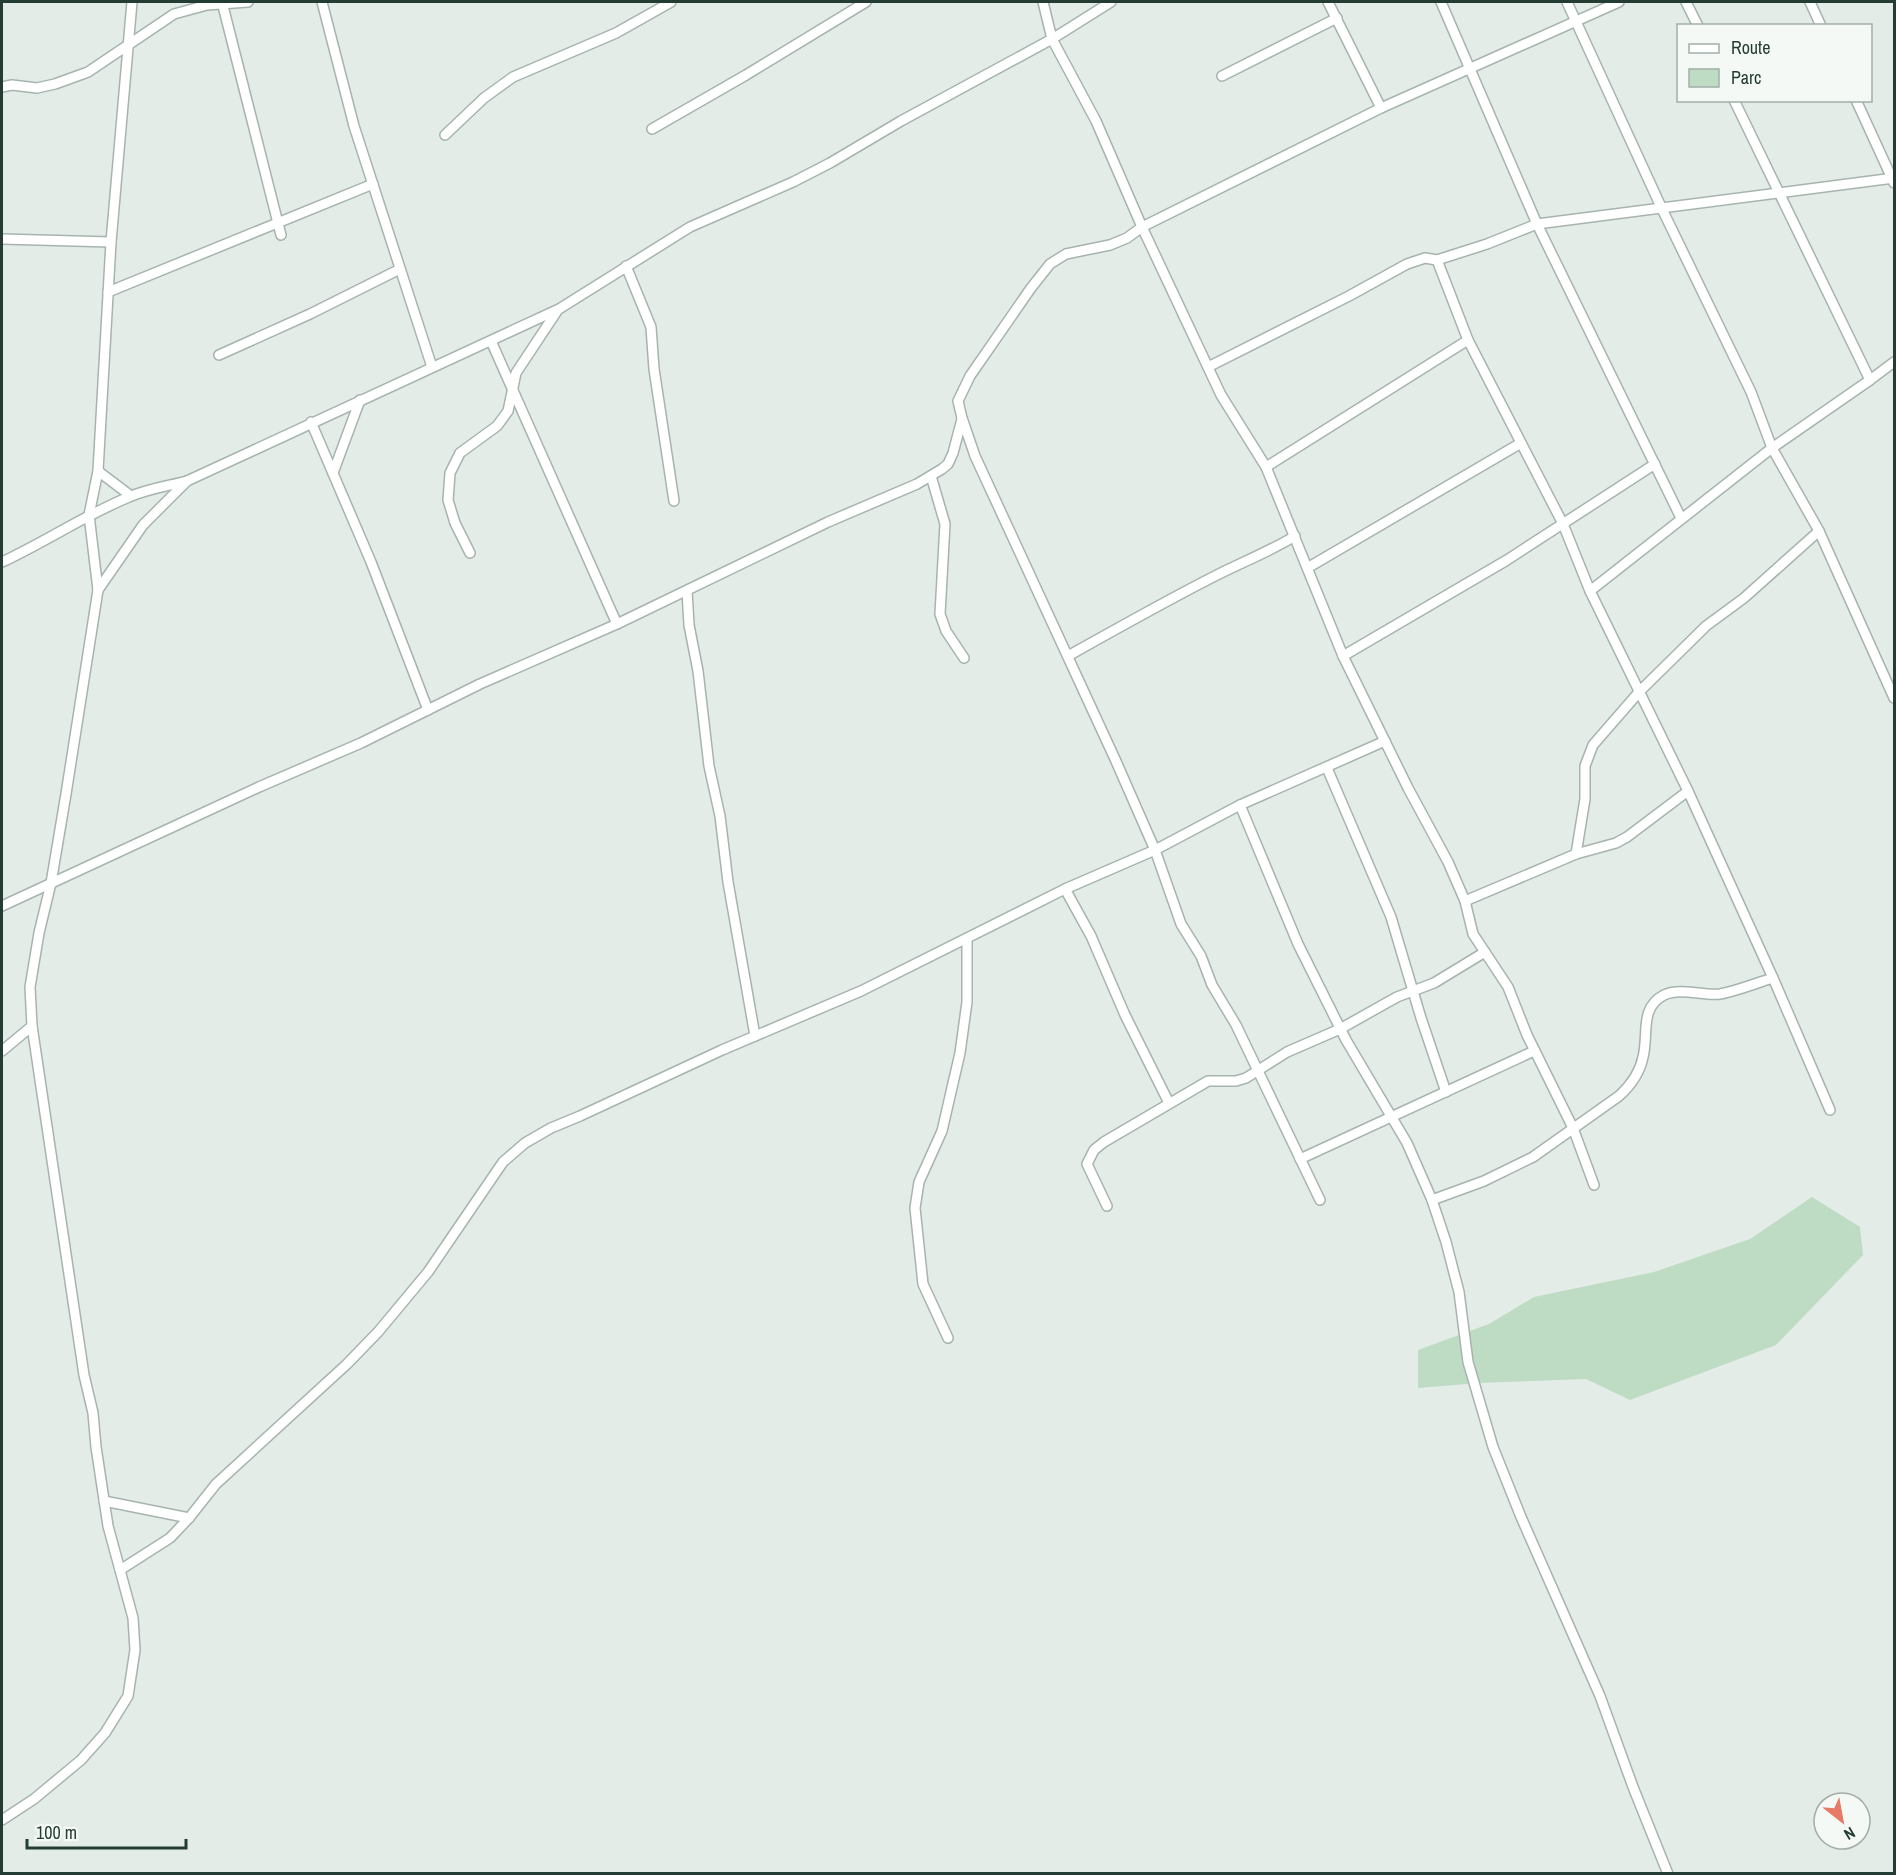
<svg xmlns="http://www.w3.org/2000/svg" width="1896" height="1875" font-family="'Archivo Narrow',sans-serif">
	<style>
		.green { fill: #bedcc3 }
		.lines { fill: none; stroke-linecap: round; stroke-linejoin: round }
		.minor-casing { stroke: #a7b4ae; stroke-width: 12 }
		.minor { stroke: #fff; stroke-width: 9 }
	</style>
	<rect width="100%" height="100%" fill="#e4ece8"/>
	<path class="green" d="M1812,1197L1860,1227L1863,1255L1776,1345L1630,1400L1586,1379L1478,1383L1418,1388V1350L1489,1324L1534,1297L1654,1272L1750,1239Z"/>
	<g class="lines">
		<g class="minor-casing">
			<g id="minor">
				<path d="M222,2L281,235"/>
				<path d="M322,2L354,126L432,367"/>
				<path d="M1043,2L1052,39L1096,121L1142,227L1221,395L1266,467L1343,656L1507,560L1655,464"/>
				<path d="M1328,2L1381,108"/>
				<path d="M1441,2L1537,224L1894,178"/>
				<path d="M1567,2L1662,209L1751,392L1772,448L1819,531L1894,698"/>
				<path d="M1686,2L1698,26"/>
				<path d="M1810,2L1821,26"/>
				<path d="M1222,76L1337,18"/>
				<path d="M2,87L12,85L37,88L55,84L88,72L174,14L207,5L248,2"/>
				<path d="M1734,100L1870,380L1894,362"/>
				<path d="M1856,100L1894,183"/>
				<path d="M652,129L746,75L866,2"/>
				<path d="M445,135L484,98L513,77L616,33L671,2"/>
				<path d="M2,239L111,242"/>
				<path d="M1437,260L1487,244L1537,224L1681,518"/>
				<path d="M626,266L651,327L654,369L674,501"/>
				<path d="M108,292L373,184"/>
				<path d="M491,341L617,624"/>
				<path d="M219,355L310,314L400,269"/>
				<path d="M1208,367L1349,296L1407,264L1425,258L1437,260L1468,340L1563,524L1590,591L1688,791L1773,978L1830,1110"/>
				<path d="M311,422L371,562L428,710"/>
				<path d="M1266,467L1468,340"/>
				<path d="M98,471L131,496"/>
				<path d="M333,473L360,400"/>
				<path d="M931,476L945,524L940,614L946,631L964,658"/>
				<path d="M470,553L455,523L448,500L450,473L460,453L497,426L508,411L516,373L557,311"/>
				<path d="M2,562C45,542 85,515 129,497C147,489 168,486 187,481L559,309L690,227L793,182L830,163L901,121L1052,39L1111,2"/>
				<path d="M1309,567L1521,443"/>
				<path d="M98,590L89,515L98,471L111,242L132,2"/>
				<path d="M687,591L689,625L698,671L709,766L720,816L728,882L755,1036"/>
				<path d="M1590,591L1772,448L1870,380"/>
				<path d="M1068,656C1116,629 1164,602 1213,577C1240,563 1269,552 1295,536"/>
				<path d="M1343,656L1408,788L1448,862L1465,901L1473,934L1508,987L1527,1035L1573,1128L1594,1185"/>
				<path d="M1327,768L1391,917L1421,1018L1446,1092"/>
				<path d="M1240,805L1298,944L1346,1040L1407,1143L1432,1200L1446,1242L1459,1292L1468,1362L1493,1447L1521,1517L1600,1696L1633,1787L1668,1874"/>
				<path d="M1576,854L1585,799V766L1593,745L1639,692L1706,626L1744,598L1819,531"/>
				<path d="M1065,889L1091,936L1125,1015L1169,1103"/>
				<path d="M1465,901L1576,854L1616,843L1627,837L1688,791"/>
				<path d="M2,906L259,787L361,743L480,684L617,624L828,522L917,484L942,469L948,464L953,453L962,419"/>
				<path d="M2,1051L32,1026"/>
				<path d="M1300,1159L1534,1051"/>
				<path d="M1320,1200L1236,1025L1212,985L1201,956L1181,924L1155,850L1115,759L975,456L962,418L958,401L970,376L1031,288L1050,264L1066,254L1110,245L1127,238L1142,227L1381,108L1619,2"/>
				<path d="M1432,1200L1484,1181L1533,1157L1619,1096C1630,1086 1640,1072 1643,1057C1649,1034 1639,1008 1664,995C1680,987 1703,996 1720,994C1737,991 1756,983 1773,978"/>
				<path d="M1107,1206L1087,1164L1094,1150L1104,1142L1208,1081H1236L1246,1078L1287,1052L1340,1029L1397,997L1434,983L1485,952"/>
				<path d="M948,1338L923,1284L915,1208L919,1182L942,1131L960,1053L967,1002V939"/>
				<path d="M104,1501L189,1518"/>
				<path d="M120,1570L170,1538L189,1518L216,1484L347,1364L378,1332L428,1272L503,1162L525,1143L551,1128L580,1116L722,1050L861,991L1065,889L1155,850L1240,805L1385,741"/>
				<path d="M2,1820L34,1799L81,1760L105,1733L128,1696L135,1650L133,1618L108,1526L96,1447L93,1413L84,1375L32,1026L30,987L39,933L51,883L66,794L98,590L143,525L187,481"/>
			</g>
		</g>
		<use href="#minor" class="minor"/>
	</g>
	<rect width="1896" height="1875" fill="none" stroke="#243d34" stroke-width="6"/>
	<rect x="1677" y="24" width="195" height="78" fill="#f4f9f6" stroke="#a1aea8" stroke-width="1.5"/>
	<rect x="1689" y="44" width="30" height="9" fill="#ffffff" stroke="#a1aea8" stroke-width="1.5"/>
	<text x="1731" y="54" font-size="18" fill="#243d34">Route</text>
	<rect x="1689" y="69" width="30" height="18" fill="#bedcc3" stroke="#a1aea8" stroke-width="1.5"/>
	<text x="1731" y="84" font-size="18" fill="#243d34">Parc</text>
	<g transform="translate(1842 1821) rotate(149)"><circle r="28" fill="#f4f9f6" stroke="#a1aea8" stroke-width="1.5"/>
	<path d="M0-4.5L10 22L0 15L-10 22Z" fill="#e87966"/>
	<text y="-9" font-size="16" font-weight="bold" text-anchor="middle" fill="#243d34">N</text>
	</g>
	<path d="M27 1839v9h159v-9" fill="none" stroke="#243d34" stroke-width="3"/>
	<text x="36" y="1839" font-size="18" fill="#243d34" stroke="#f4f9f6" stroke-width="4.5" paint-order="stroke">100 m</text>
</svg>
